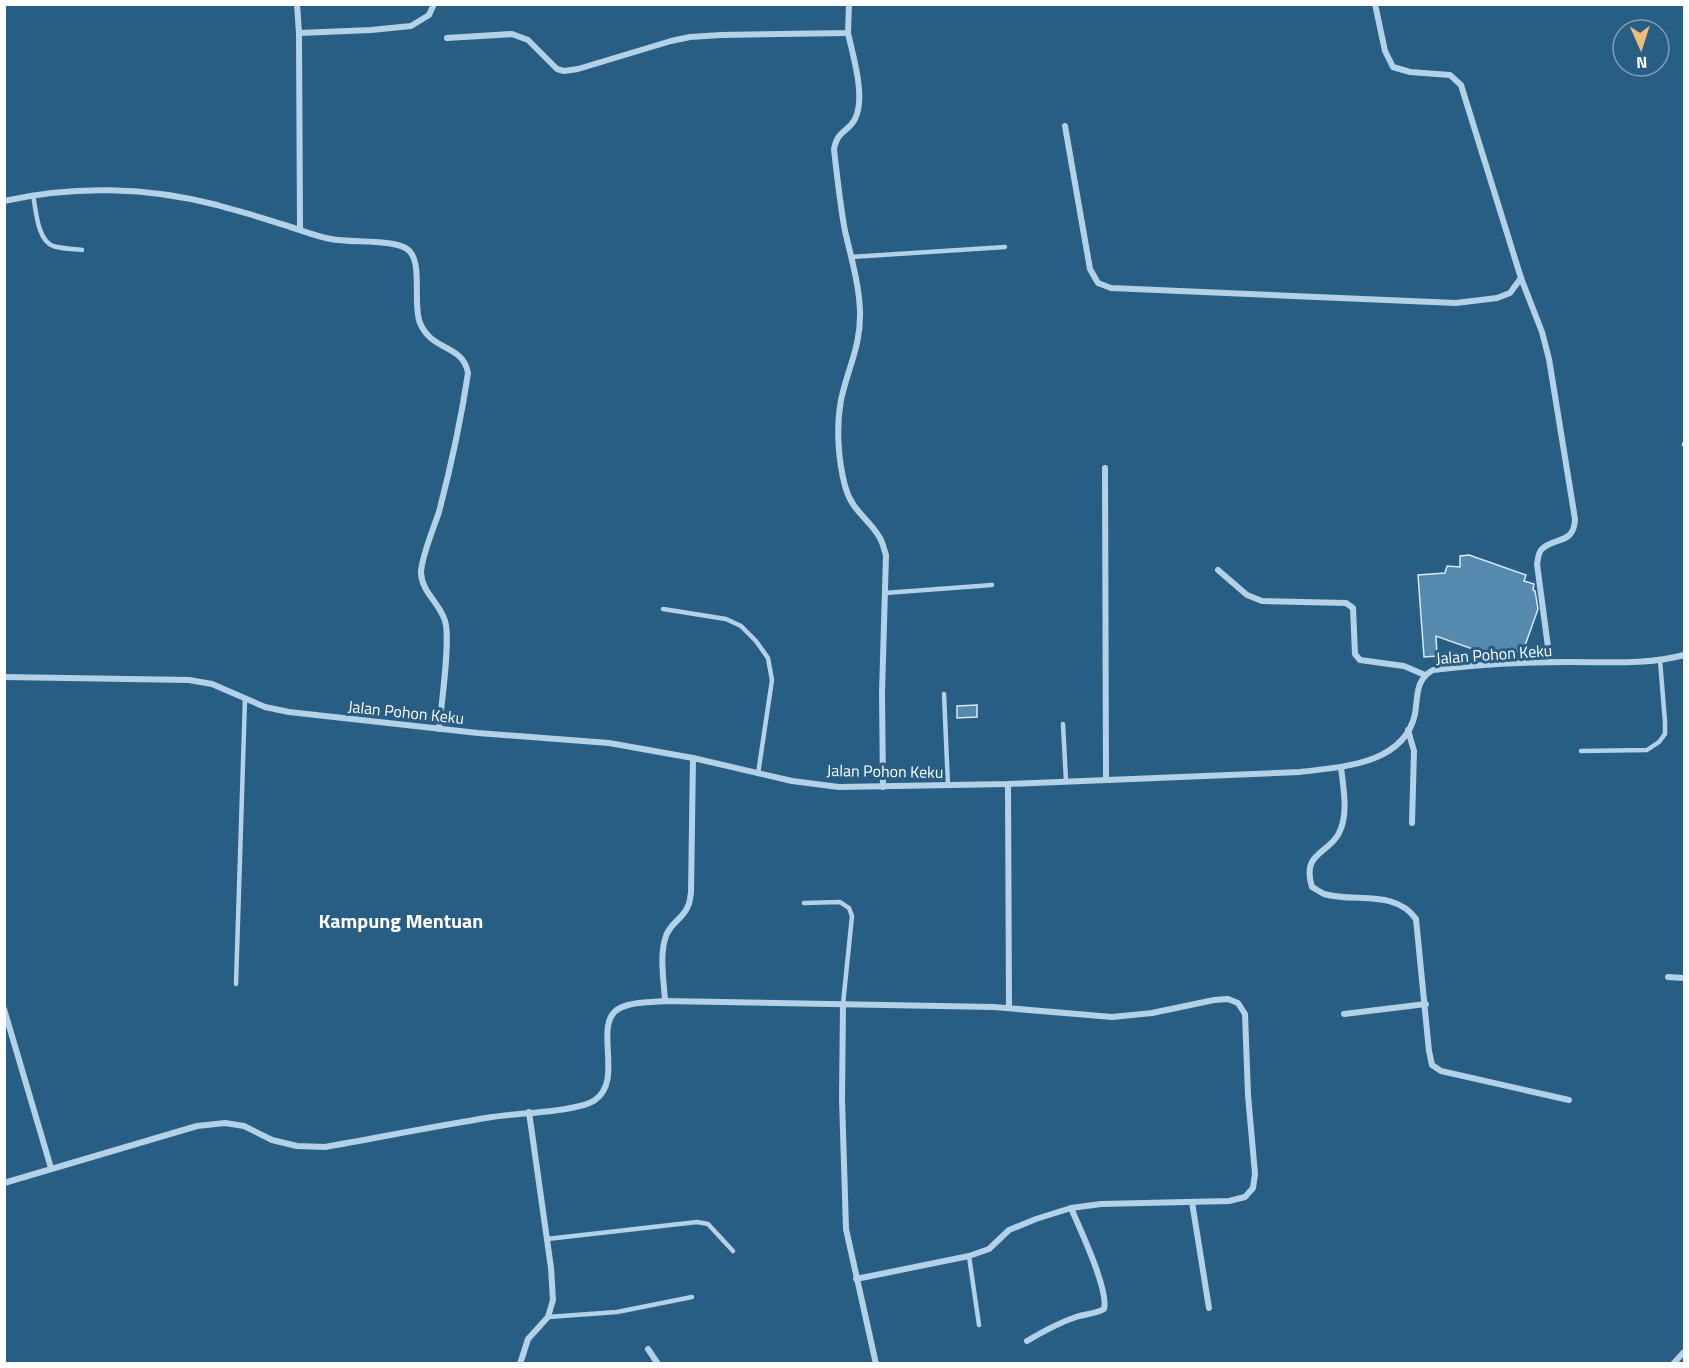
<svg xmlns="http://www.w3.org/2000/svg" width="1689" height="1368" font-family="'Titillium Web',sans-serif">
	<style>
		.building { fill: #5689ae; stroke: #d7e9f6; stroke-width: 1.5 }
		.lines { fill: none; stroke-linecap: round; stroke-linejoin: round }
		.lane { stroke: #b3d2e7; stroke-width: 4.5 }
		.street { stroke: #b3d2e7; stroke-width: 6 }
		.labels { text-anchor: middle; stroke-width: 6; stroke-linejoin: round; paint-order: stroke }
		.street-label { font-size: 16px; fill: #fff; stroke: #295e84 }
		.quarter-label { font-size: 20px; font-weight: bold; fill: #fff; stroke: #295e84 }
	</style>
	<rect width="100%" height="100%" fill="#295e84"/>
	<g class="building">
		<path d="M1469,555L1526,575L1524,581L1534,584L1533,590L1535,591L1538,609L1523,651L1484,653L1436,636L1437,656L1424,657L1418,575L1445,573L1447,566L1460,567V556Z"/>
		<path d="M977,705V717L957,718V706Z"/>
	</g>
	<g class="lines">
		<g class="lane">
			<path d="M33,195C36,209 37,240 53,246C62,249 73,249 82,250"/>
			<path d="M851,257L1005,247"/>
			<path d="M1684,445V444"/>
			<path d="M885,593L992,585"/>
			<path d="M663,609L726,619L741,626L756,641L768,658L772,680L758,774"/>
			<path d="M944,694L948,786"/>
			<path d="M1063,724L1066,781"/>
			<path d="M1581,751L1647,750L1659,742L1665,734V722L1660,660"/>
			<path d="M804,903L840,902L849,908L852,916L843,1004"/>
			<path d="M236,984L245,699"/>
			<path d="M547,1239L697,1222L708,1224L733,1251"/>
			<path d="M969,1256L979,1325"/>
			<path d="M548,1317L617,1312L692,1297"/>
		</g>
		<g class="street">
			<path d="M297,4L299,33"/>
			<path d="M1375,4L1385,51L1393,67L1410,72L1450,75L1461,85L1521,278L1542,332L1549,359L1575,519C1574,546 1553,536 1541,550C1538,554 1538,560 1537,564L1550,662"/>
			<path d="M848,33C853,56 866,97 855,119C848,133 838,129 834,149C837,176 840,204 845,231C851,257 859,284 860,311C861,347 848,367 841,400C836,427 838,459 845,486C852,512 868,517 880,538C883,543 884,550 886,555L882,693L883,787"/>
			<path d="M447,38L512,34L528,40L557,69L564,71L578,69L671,41L690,37L721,35L848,33L849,4"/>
			<path d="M1065,126L1090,269L1098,283L1111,288L1456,303L1497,298L1510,293L1521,278"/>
			<path d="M4,201C74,185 148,187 217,205C237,211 258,216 278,223C296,228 313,236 331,239C350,243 393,239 407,249C424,260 412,304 420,323C432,352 463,344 468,373C461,420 451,466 439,512C434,527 421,558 421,573C422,593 440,603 445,621C451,639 441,707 439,729"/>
			<path d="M300,230L299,33L371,30L411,26L429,15L434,4"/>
			<path d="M1105,468L1106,780"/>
			<path d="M1218,570L1247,595L1262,601L1346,603L1353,608L1355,654L1360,660L1404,666L1425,675"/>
			<path d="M4,677L189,680L212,684L265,707L289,712L478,733L609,743L693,758L792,781L839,787L1008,784L1300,772C1340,767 1404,765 1415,714C1418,696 1415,680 1433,670C1479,664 1525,662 1571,662C1608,662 1648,665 1684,655"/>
			<path d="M1408,730L1414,751L1412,823"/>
			<path d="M1341,767C1343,786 1349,814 1339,833C1329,854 1301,852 1312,887C1316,889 1320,892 1324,894C1355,903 1395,889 1416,919L1429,1051L1432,1065L1441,1071L1569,1100"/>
			<path d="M1008,784L1009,1008"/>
			<path d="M1668,977L1684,978"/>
			<path d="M665,1001C664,981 659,955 666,936C670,923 684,918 688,906C690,903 690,897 691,893L693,758"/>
			<path d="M843,1004L842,1099L846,1229L876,1364"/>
			<path d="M4,1009L51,1168"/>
			<path d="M1344,1014L1426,1004"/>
			<path d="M4,1183L197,1126L225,1123L244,1126L272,1140L297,1146L325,1147C381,1137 436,1126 492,1117C516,1113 578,1112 595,1100C625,1080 591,1022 620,1008C633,1002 650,1002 665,1001L994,1007L1112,1017L1152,1013L1214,1000L1228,999L1238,1003L1245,1014L1248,1095L1255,1174L1253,1188L1245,1197L1229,1201L1101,1204L1071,1208L1036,1219L1009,1230L989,1249L969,1256L856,1279"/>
			<path d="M1192,1202L1209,1308"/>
			<path d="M1027,1341C1042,1332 1058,1323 1076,1317C1086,1314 1095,1314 1104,1309C1109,1290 1080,1229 1071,1208"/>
			<path d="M648,1349L658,1364"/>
			<path d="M520,1364L528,1339L548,1317L553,1300L551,1268L529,1112"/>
			<path d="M1673,1364L1684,1352"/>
		</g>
	</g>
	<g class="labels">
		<g class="street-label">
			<text transform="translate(1494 654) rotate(-4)" y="6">Jalan Pohon Keku</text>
			<text transform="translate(406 712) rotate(6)" y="6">Jalan Pohon Keku</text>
			<text transform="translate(885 771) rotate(1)" y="6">Jalan Pohon Keku</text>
		</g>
		<g class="quarter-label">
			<text x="401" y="928">Kampung Mentuan</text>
		</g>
	</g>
	<rect width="1689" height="1368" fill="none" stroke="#ffffff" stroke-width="12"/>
	<g transform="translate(1641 48) rotate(177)"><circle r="28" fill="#295e84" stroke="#7f9eb5" stroke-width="1.5"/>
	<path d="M0-4.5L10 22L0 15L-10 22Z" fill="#eebc7a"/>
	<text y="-9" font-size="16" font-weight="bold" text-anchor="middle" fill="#ffffff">N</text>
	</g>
</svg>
